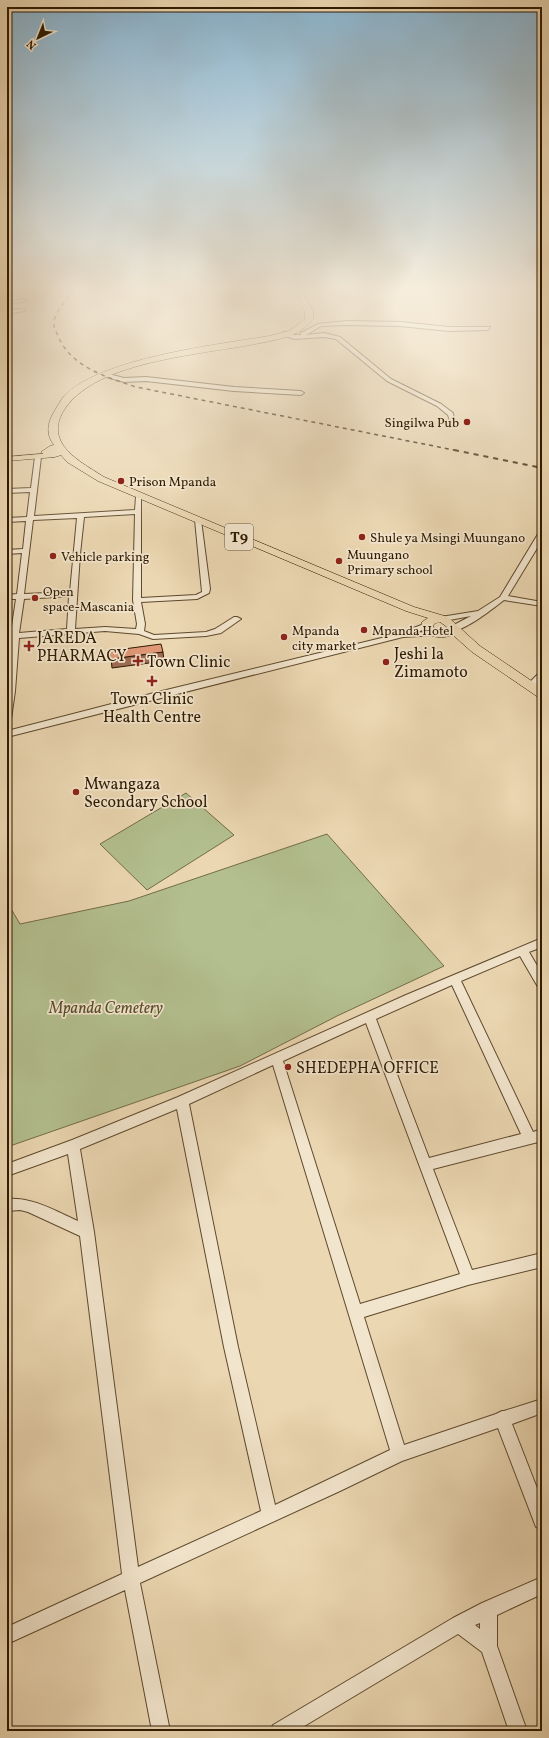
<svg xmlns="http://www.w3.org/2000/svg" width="549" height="1738" font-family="Vollkorn,serif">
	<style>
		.green { fill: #b3bf8f; stroke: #716c48 }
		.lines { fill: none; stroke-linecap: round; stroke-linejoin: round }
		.minor-casing { stroke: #5e492c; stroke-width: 2 }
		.major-casing { stroke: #2f1a00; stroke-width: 1 }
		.highway-casing { stroke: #2f1a00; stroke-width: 1 }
		.minor { fill: #f2e5cd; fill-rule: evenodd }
		.major { fill: #ebd7b2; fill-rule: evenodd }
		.highway { fill: #ebd7b2; fill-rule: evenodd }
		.rail-far1 { stroke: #2f1a00; stroke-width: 1.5; stroke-dasharray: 4 4; stroke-linecap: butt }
		.rail { stroke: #2f1a00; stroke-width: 2; stroke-dasharray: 5 5; stroke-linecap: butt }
		.shaded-wall { fill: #9d6a53; stroke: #2f1a00 }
		.building { fill: #e09777; stroke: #2f1a00 }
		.poi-dot { fill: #8f2418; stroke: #f2e5cd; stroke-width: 1.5 }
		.labels { text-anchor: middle; stroke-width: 3.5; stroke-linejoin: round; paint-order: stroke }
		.far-poi-label { font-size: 13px; fill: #2f1a00; stroke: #f2e5cd; text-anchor: start }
		.shield { fill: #f2e5cd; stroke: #6a573e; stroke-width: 1 }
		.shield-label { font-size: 15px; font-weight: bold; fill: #2f1a00 }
		.poi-label { font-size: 16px; fill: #2f1a00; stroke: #f2e5cd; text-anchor: start }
		.park-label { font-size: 16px; font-style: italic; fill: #574c2b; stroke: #f2e5cd }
	</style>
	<rect width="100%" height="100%" fill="#ebd7b2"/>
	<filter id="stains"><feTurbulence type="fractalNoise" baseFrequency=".005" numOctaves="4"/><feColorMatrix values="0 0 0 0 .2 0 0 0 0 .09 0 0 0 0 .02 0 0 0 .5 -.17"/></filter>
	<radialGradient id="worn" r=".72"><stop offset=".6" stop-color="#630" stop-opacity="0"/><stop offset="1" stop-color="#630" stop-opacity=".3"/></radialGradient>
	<g class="green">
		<path d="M186,793L234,835L147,890L100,844Z"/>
		<path d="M327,834L444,966L337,1016L240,1066L7,1147V902L20,924L129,901Z"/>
	</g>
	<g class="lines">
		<g class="minor-casing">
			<g id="minor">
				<path d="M25,299L27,301L7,304V302Z"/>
				<path d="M25,309V311L7,314V310Z"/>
				<path d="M347,321L400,322L449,327H490L488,330L449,331L400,326L347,325L321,326L306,335L324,333L340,337L391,379L441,404L453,413L454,421H450L448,415L437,406L387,381L336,339L324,337L294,339L281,334L284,332L294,335H301V333L318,324Z"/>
				<path d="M105,373L124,378L146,377L234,387L301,391L304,393L301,395L234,391L146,381L124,382L103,376V374Z"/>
				<path d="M38,455L41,457L34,516L135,510L136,497L141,496V598L196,595L202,592L195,520L198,518L201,520L210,589L209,593L197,599L141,602L145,624L144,631L154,635L206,632L215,629L234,617H237L241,619L221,633L206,636L153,639L139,634L105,631L19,638L15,691L11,719L7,722V688L11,638H7V634L11,633L16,599H7V595L17,594L22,553L7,554V550L23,549L26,521L7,522V518L27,517L30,492L7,493V489L31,488L35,457ZM135,514L133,600L137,624L136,629L105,627L75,629L80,554L84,517ZM77,518L70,592L24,594L33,520ZM69,596L67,629L19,633L24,599Z"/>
				<path d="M542,532V540L508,596L542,602V606L504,600C494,608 462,633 450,631V627L471,616L444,621L440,619L441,617L478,611L500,597L538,534Z"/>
				<path d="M427,623L431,625L430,627L415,633L435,631H438V635L403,637L7,737V731L158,692L394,635Z"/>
				<path d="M542,672V680L534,688H528V684L539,673Z"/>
				<path d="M542,938V947L529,952L542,974V989L538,987L520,956L461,981L533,1132L542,1129V1141L433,1169L472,1270L542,1253V1267L468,1285L364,1317L404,1445L496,1414L502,1411H504L542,1399V1413L512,1424L542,1501V1529L536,1527L498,1428L402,1461L340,1491L140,1583L170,1731H152L125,1590L7,1644V1627L122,1574L80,1236L28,1212L20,1210L7,1211V1199C33,1197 55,1211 78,1221L68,1154L7,1176V1164L72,1140L178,1097L406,995ZM452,985L521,1134L429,1158L376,1019ZM366,1023L460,1274L360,1304L283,1061ZM273,1065L390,1450L275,1505L238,1347L189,1104ZM177,1109L224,1347L261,1511L138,1567L94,1232L80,1149Z"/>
				<path d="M542,1577V1594L497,1615V1646L527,1731H509L482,1652L458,1634L296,1731H270L273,1725L453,1618L482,1603ZM480,1623V1629L475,1625Z"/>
			</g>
		</g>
		<g class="major-casing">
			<g id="major">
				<path d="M7,290H14L7,294Z"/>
				<path d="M52,453L56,455L55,457L7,461V457Z"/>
			</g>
		</g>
		<g class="highway-casing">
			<path id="highway" d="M294,290H301L313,311V319C306,328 297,334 286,337C226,355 100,354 64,410C43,444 81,462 104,477L414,607L448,617L480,646L542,688V698L538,697L472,652L453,635C442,639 429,638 421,628L422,622L428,618L406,611L98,481L67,462L61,455C54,458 47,458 41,452L50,446L54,445C46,435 47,423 54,412C57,407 60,401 64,396C101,358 216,345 269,336L289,331L305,319V311ZM440,622L447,627V628L440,631L433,627L434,624Z"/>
		</g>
		<use href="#minor" class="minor"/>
		<use href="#major" class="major"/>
		<use href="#highway" class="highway"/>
		<path class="rail-far1" d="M74,290C67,300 57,309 54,321C53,327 56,331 58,336C71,367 106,377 136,387L459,451"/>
		<path class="rail" d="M454,450L542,468"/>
	</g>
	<path class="shaded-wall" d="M163,652L164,661L112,668L111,659Z"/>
	<path class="building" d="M161,644L163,652L111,659L109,651Z"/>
	<linearGradient id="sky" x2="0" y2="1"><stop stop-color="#89b6d3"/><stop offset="0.54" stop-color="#f6eddc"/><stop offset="1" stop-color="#f6eddc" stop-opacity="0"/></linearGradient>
	<rect width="549" height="534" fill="url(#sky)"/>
	<g class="poi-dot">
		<circle cx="467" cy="422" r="4"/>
		<circle cx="121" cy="481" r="4"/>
		<circle cx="362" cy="537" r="4"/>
		<circle cx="53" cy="556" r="4"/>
		<circle cx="339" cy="561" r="4"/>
		<circle cx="35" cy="598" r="4"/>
		<circle cx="364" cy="630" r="4"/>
		<circle cx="284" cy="637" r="4"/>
		<path d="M27 640h4v4h4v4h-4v4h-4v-4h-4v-4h4z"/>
		<path d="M136 655h4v4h4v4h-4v4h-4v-4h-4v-4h4z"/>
		<circle cx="386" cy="662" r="4"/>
		<path d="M150 675h4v4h4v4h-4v4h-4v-4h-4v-4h4z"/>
		<circle cx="76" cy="792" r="4"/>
		<circle cx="288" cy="1067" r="4"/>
	</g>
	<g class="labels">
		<g class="far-poi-label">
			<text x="459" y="427" text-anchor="end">Singilwa Pub</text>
			<text x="129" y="486">Prison Mpanda</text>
			<text x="370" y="542">Shule ya Msingi Muungano</text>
			<text x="347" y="559">Muungano<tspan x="347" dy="15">Primary school</tspan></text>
			<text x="61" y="561">Vehicle parking</text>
			<text x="43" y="596">Open<tspan x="43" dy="15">space-Mascania</tspan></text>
			<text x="292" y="635">Mpanda<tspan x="292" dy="15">city market</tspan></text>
			<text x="372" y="635">Mpanda Hotel</text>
		</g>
		<rect class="shield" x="225" y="524" width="28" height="26" rx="3"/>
		<g class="shield-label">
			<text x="239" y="542">T9</text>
		</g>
		<g class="poi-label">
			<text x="37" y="643">JAREDA<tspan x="37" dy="18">PHARMACY</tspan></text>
			<text x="394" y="659">Jeshi la<tspan x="394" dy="18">Zimamoto</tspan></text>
			<text x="147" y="667">Town Clinic</text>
			<text x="152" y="704" text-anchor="middle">Town Clinic<tspan x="152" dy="18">Health Centre</tspan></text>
			<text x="84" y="789">Mwangaza<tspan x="84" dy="18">Secondary School</tspan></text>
			<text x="296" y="1073">SHEDEPHA OFFICE</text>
		</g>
		<g class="park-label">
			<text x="106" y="1013">Mpanda Cemetery</text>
		</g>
	</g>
	<rect width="549" height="1738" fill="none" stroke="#ebd7b2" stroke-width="24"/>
	<rect x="8" y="8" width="533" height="1722" fill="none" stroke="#2f1a00" stroke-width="2"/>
	<rect x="12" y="12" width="525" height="1714" fill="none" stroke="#2f1a00"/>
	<g transform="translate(38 38) rotate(223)" stroke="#f2e5cd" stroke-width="3" paint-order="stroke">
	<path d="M0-3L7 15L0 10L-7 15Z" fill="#2f1a00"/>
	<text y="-6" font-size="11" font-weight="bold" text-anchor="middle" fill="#2f1a00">N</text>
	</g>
	<rect width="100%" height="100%" filter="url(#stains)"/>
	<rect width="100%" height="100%" fill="url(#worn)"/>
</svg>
